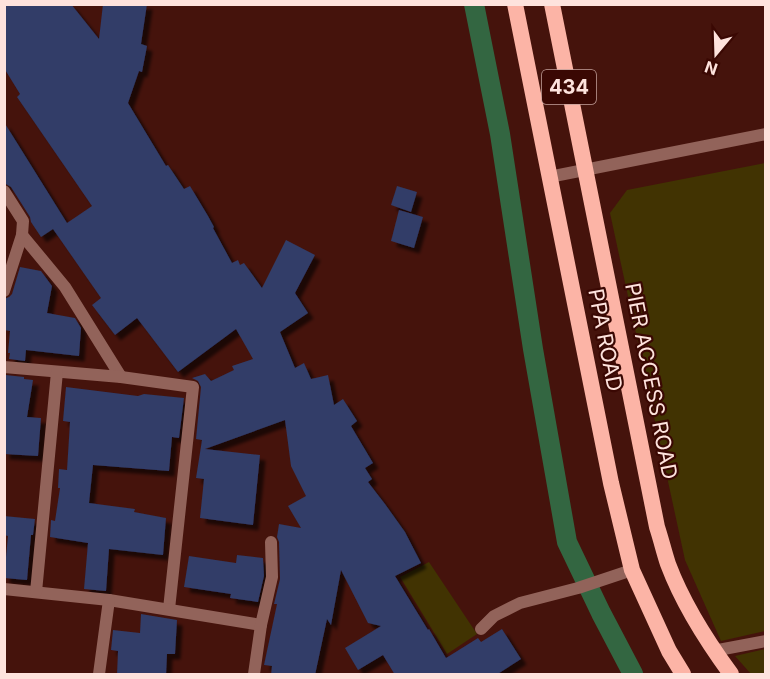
<svg xmlns="http://www.w3.org/2000/svg" width="770" height="679" font-family="Inter,sans-serif">
	<style>
		.green { fill: #413302 }
		.lines { fill: none; stroke-linecap: round; stroke-linejoin: round }
		.canal { stroke: #336641; stroke-width: 20 }
		.building { fill: #303c68; filter: url(#shadow) }
		.pedestrian { stroke: #92635a; stroke-width: 12 }
		.minor { stroke: #92635a; stroke-width: 12 }
		.trunk { stroke: #fcb4a6; stroke-width: 16 }
		.labels { text-anchor: middle; stroke-width: 4.5; stroke-linejoin: round; paint-order: stroke }
		.shield { fill: #3a0803; stroke: #c3a19c; stroke-width: 1.5 }
		.shield-label { font-size: 20px; font-weight: bold; fill: #fee3dd }
		.street-label { font-size: 21px; fill: #fee3dd; stroke: #3a0803 }
	</style>
	<defs>
		<filter id="shadow"><feDropShadow dx="5.5" dy="5.5" stdDeviation="1.5" flood-color="#0009"/></filter>
	</defs>
	<rect width="100%" height="100%" fill="#45130c"/>
	<g class="green">
		<path d="M765,163V631L721,641L685,560L610,213L627,190Z"/>
		<path d="M429,562L477,634L447,654L400,577Z"/>
		<path d="M765,649V674H751L735,656Z"/>
	</g>
	<g class="lines">
		<path class="canal" d="M474,4L500,134L533,349L567,542L601,613L633,674"/>
	</g>
	<g class="building">
		<path d="M4,4H71L99,39L103,4H147L141,44L147,46L142,72L139,71L128,103L166,166L168,165L184,189L190,186L208,216L214,227L213,228L232,263L238,260L240,265L244,263L262,288L286,240L315,255L295,293L308,313L280,332L295,368L304,363L311,379L328,375L334,405L343,399L357,421L351,426L373,463L365,468L372,479L368,482L385,504L405,532L421,563L395,576L428,630L429,629L446,658L478,638L481,642L502,629L521,659L496,675H395L383,655L358,670L345,648L381,626L368,623L341,570L331,625L327,619L315,675H271L272,666L264,665L277,604H274L280,579L279,542L277,537L279,524L301,528L288,506L306,496L291,466L285,420L205,449L260,455L253,525L200,518L204,479L196,478L202,440L196,439L201,387L198,381L192,378L205,374L211,381L234,370L232,366L253,359L236,329L178,372L137,318L115,335L92,305L101,298L53,229L41,237L31,222L30,217L11,187L4,183V122L67,223L92,206L17,97L20,94L4,68Z"/>
		<path d="M397,186L417,192L411,212L391,205Z"/>
		<path d="M399,210L423,217L414,248L391,241Z"/>
		<path d="M20,267L41,271L52,286L47,313L75,318L81,328L79,356L26,350L25,361L9,359L10,353H8L10,331L4,330V299L9,297L12,294Z"/>
		<path d="M6,375L24,377V379L33,380L27,417L41,418L38,456L4,454V385Z"/>
		<path d="M66,387L138,396L144,394L184,398L179,438L172,437L169,471L93,465L89,503L135,509L134,512L166,518L163,555L109,549L106,591L84,589L88,543L50,537L51,520L55,521L60,488H58L59,469L67,470L70,422L63,421Z"/>
		<path d="M4,516L35,519L33,535H31L27,580L4,578L8,536L4,535Z"/>
		<path d="M237,555L263,558L264,576L258,602L230,598L231,594L184,587L189,556L236,563Z"/>
		<path d="M141,614L177,620L175,654H167L166,675H117L118,651L111,650L113,630L140,633Z"/>
	</g>
	<g class="lines">
		<path class="pedestrian" d="M713,651L766,641"/>
		<g class="minor">
			<path d="M549,177L766,134"/>
			<path d="M4,191L23,221L22,235L4,291"/>
			<path d="M22,235L65,287L121,377"/>
			<path d="M4,367L121,377L193,387L169,609"/>
			<path d="M4,589L109,600L261,625"/>
			<path d="M36,592L57,372"/>
			<path d="M481,629L494,616L520,603L578,588L632,570"/>
			<path d="M99,674L109,600"/>
			<path d="M254,674L261,625L272,577L271,542"/>
		</g>
		<g class="trunk">
			<path d="M515,4L611,483L632,570L669,651L683,674"/>
			<path d="M552,4L657,527C661,539 664,552 668,564C683,604 706,640 731,674"/>
		</g>
	</g>
	<g class="labels">
		<rect class="shield" x="542" y="70" width="54" height="34" rx="4.5"/>
		<g class="shield-label">
			<text x="569" y="94">434</text>
		</g>
		<g class="street-label">
			<text transform="translate(605 340) rotate(79)" y="7">PPA ROAD</text>
			<text transform="translate(651 381) rotate(79)" y="7">PIER ACCESS ROAD</text>
		</g>
	</g>
	<rect width="770" height="679" fill="none" stroke="#fee3dd" stroke-width="12"/>
	<g transform="translate(716 54) rotate(199)" stroke="#3a0803" stroke-width="4.5" paint-order="stroke">
	<path d="M0-4.5L10 22L0 15L-10 22Z" fill="#fee3dd"/>
	<text y="-9" font-size="16" font-weight="bold" text-anchor="middle" fill="#fee3dd">N</text>
	</g>
</svg>
